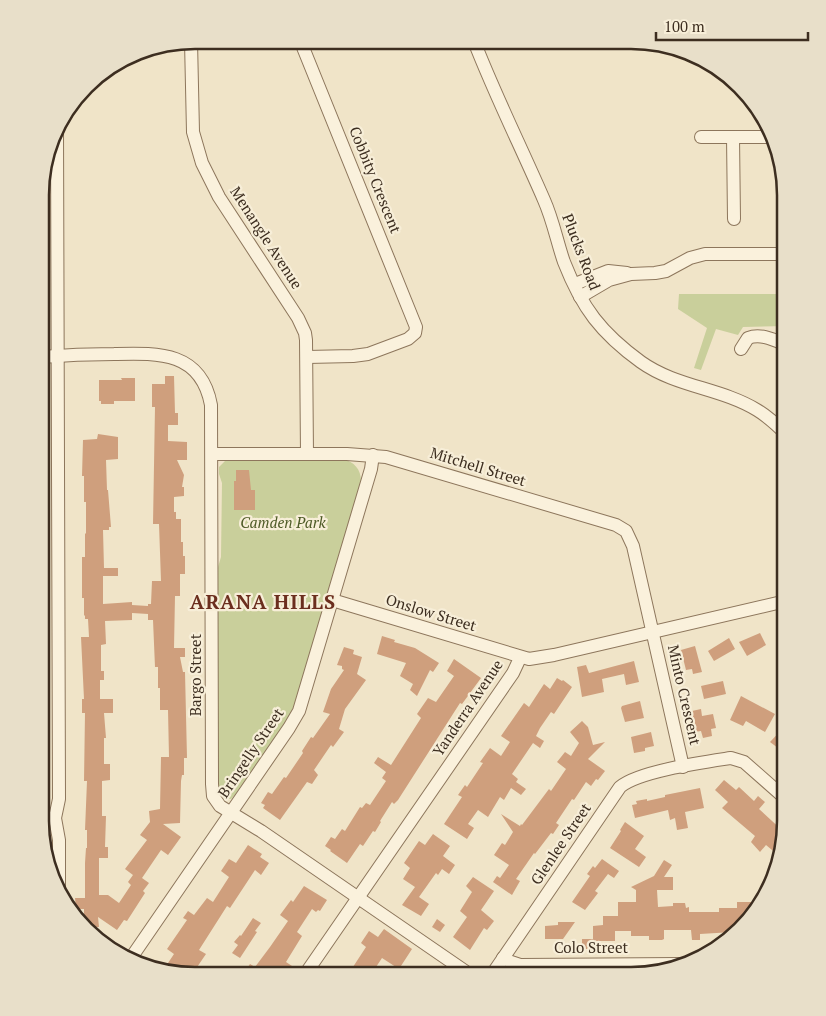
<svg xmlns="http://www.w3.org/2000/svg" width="826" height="1016" font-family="'PT Serif',serif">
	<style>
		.green { fill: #c9cf9b }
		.building { fill: #cf9f7d; fill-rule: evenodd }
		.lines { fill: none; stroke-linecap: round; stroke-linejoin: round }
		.minor-casing { stroke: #8d765c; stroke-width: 14 }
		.minor { stroke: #faf1dc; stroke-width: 12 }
		.labels { text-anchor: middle; stroke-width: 4.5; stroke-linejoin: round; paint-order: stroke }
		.street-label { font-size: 15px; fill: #3d2e20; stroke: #f7eed8 }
		.park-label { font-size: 15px; font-style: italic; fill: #4d5a26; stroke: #f7eed8 }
		.district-label { font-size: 20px; font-weight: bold; letter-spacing: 1px; fill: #6b2e1e; stroke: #f7eed8 }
		.rim { fill: none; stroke: #3d2e20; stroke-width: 2.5 }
	</style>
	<rect width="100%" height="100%" fill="#f0e4c8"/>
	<g class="green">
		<path d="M679,294H786V326L743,327L738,335L716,329L701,370L694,368L707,328L678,309Z"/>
		<path d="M343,459C354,462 361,469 361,481L295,704L288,719L234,796L231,799H224L218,791V567L221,557L222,483L219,474V467L225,461L233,460Z"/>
	</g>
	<g class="building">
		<path d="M165,376H174L175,413H178V425H168V441L187,442V460H177L184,475L182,487H184V496L174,497V512H176V519H181V542H183V556H185V574H180V596H175L174,648H185V657H180L183,672H185L187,758H184V775H182L181,781L180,823L163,824L181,837L168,855L161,850L142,878L149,883L143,891L145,893L127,921L124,920L117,930L98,917L99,927H87L86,921H84V909H76L75,898H85V863L86,848H87V830H85L87,781H84L85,713H82V699H84L81,637H89L88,619H85V616L84,615V598H82V557H85V534L86,533V502H84V476H82L83,440L97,439L98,434L118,437V459L106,460L107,490H108L111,527H109V530H103L104,568H118V576H103V604L132,602V605L148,606V604H151L152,581H161L159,524H153L155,407H152V384H165ZM132,613L148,614V620H153L155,667H158V688H160V710H168L169,757H161L160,809L149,811L150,822L140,835L147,840L125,869L133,875L128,882L131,885L119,903L108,895H99V858H108V847H105L106,816H102V781L110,780V764H104V738H106L104,713H113V699H100V680H104V671H101V645L106,644L105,621L132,620Z"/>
		<path d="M121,378H135V401H114V404H101V401H99V380H122Z"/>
		<path d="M236,470H249L251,490H255V510H234V481H236Z"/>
		<path d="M760,633L766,645L747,656L739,642Z"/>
		<path d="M382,636L395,640L394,642L415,648L439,663L433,672L430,670L417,696L410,690L413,684L400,676L406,663L377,654Z"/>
		<path d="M729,638L735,649L714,661L708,651Z"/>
		<path d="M695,646L702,672L693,674L692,669L686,670L681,650Z"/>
		<path d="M344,647L354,650L353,654L362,657L357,674L366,680L345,709L339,729L344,732L333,747L331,745L314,770L318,775L312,784L307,782L280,820L263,808L265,805L261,803L268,792L272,794L284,777L286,778L303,753L302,751L311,737L313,738L330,714L323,712L331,689L344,670L342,669V666L337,665Z"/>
		<path d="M454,659L481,678L462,704L460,703L398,800L394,804L392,802L380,821L381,822L375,832L373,831L363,846L360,844L347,863L330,851L331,850L325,846L331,837L335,839L342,829L345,831L360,807L362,808L366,803L370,805L386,781L382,778L386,772L374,763L378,757L391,765L421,718L417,714L428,698L436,702L454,676L447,671Z"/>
		<path d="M634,661L639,682L626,685L624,674L602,679L604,692L582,697L577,667L586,665L589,673Z"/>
		<path d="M557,678L562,681L563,680L572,687L554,714L551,712L540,728L536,736L544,741L540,748L533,743L512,774L518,779L516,782L526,789L521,795L511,788L504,800L500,797L488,817L478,810L468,824L474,828L467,839L444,824L462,797L458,795L465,785L467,787L483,763L480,762L490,748L501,756L510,742L501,736L524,703L529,707L544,684L550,689Z"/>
		<path d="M723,681L726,694L704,699L701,686Z"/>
		<path d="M741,696L775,714L765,732L746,721L743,726L730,720Z"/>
		<path d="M640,701L644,718L625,722L621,708L622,706Z"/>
		<path d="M701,709L702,716L713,714L716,728L711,729L712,736L703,738L701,731L695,732L692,711Z"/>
		<path d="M582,721L588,727L593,745L605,742L588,759L605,771L598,780L596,779L591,786L586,782L574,800L572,799L556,823L559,825L553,834L551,833L535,854L534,853L516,879L520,881L512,895L493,882L497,876L500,878L509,865L494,855L502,843L505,845L513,832L501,814L520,826L521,824L522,825L549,789L551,791L566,769L557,762L565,752L571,756L579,743L570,732Z"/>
		<path d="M786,725V754L770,742Z"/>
		<path d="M651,732L654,746L645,748V751L634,753L631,737Z"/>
		<path d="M724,780L736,790L739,787L754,801L758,796L765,802L759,809L785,833L778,855L766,845L760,852L751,842L755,836L722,808L728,802L715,790Z"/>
		<path d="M700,788L704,808L685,812L688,828L677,830L675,818L670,820L668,810L635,818L632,805L637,804L636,801L647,799V801L665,797V795Z"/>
		<path d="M625,822L644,836L635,849L646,857L639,867L610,848L621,831L620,830Z"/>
		<path d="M433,834L450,846L443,856L455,865L449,874L442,869L438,875L436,873L419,897L429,904L421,916L402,905L415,887L403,879L410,868L404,863L419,841L425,845Z"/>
		<path d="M248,845L262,854L260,857L269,863L261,875L255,870L230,908L227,906L199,950L206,954L191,976H184L164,969L174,954L167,949L187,920L183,918L188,911L194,915L207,898L213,902L229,877L221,871L229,859L236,863Z"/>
		<path d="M602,859L619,871L614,878L608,874L595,891L598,893L585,910L572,902L590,876L587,874L593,866L595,868Z"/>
		<path d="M664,860L672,865L664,877H673V890H657L658,907L673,906V903H685L686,908L689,907V912H719V908H737V902H755V912L741,925H732L733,932L700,934V940H692L691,930H664V939L662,940H649V936H631V931H615V941H594V949H582V939H593V926L603,925V916H618V902H636V890L631,887L654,876Z"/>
		<path d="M473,877L494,891L481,910L494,921L487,930L484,928L470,950L453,937L467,917L460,911L472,892L466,886Z"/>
		<path d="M304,886L327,900L320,911L318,910L316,912L312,909L297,932L302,936L286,962L292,966L285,976H242L250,964L255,967L270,947L288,921L280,915L291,900L293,902Z"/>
		<path d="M253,918L261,923L255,931L257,932L240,958L232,953L238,945L234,942L240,935L241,936Z"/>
		<path d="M437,919L445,925L440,932L432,927Z"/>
		<path d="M558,922H575L563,939H545V926L558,925Z"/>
		<path d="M384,929L412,949L399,969L382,958L370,976H338L345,966L351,970L366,947L361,943L369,931L378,937Z"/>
		<path d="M426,966L439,976H419Z"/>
	</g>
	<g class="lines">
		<g class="minor-casing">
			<g id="minor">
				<path d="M300,40L416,327L415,333L408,339L368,354L353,356L307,357"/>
				<path d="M191,41L193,132L202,163L219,197L298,318L305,333L306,340L307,454"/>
				<path d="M474,41C495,95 521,147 544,200C553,220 557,242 564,262C582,308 601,333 641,362C676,387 721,388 757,410C767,416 777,425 786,434"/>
				<path d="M767,124V137"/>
				<path d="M57,128L59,799L55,818L59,840V894"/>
				<path d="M701,137H771"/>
				<path d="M733,137L734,219"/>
				<path d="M575,284L608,271L627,273"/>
				<path d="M580,297L609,280L631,274L655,273L666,271L690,258L705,254H786"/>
				<path d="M741,349L748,338C761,333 774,340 786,345"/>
				<path d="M41,357C65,355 90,354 114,354C158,353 201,351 211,405L212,784L213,796L220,806L261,831L472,976"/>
				<path d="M212,454H347L386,457L616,525L626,531L633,546L683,767"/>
				<path d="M332,600L529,659L554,655L786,601"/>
				<path d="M40,818H55"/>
				<path d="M131,958L289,728L299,711L371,469L373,455"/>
				<path d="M503,958L511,962L520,965L681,964"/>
				<path d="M304,976L513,673L520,658"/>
				<path d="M491,976L620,787C639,771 705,762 731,758L744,762L786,799"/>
			</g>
		</g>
		<use href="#minor" class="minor"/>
	</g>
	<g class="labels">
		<g class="street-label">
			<text transform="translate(375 180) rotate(68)" y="5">Cobbity Crescent</text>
			<text transform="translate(266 238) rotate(57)" y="5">Menangle Avenue</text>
			<text transform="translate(581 252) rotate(69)" y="5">Plucks Road</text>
			<text transform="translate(478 467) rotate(17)" y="5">Mitchell Street</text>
			<text transform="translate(431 613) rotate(17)" y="5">Onslow Street</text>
			<text transform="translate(196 675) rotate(-90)" y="5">Bargo Street</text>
			<text transform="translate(684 695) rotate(77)" y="5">Minto Crescent</text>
			<text transform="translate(468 708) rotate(-56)" y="5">Yanderra Avenue</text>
			<text transform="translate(251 753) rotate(-56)" y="5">Bringelly Street</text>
			<text transform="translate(561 844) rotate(-56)" y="5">Glenlee Street</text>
			<text x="591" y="953">Colo Street</text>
		</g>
		<g class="park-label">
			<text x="283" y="528">Camden Park</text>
		</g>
		<g class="district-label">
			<text x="263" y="609">ARANA HILLS</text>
		</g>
	</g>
	<path d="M0 0H826V1016H0ZM195 49H631A146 146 0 0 1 777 195V821A146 146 0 0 1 631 967H195A146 146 0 0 1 49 821V195A146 146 0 0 1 195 49Z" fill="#e8dfc9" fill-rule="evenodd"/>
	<path class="rim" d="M195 49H631A146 146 0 0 1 777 195V821A146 146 0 0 1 631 967H195A146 146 0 0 1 49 821V195A146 146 0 0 1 195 49Z"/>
	<path d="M656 32v8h152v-8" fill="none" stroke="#3d2e20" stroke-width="2.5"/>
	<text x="664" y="32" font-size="15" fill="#3d2e20" stroke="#f7eed8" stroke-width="4" paint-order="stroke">100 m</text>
</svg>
